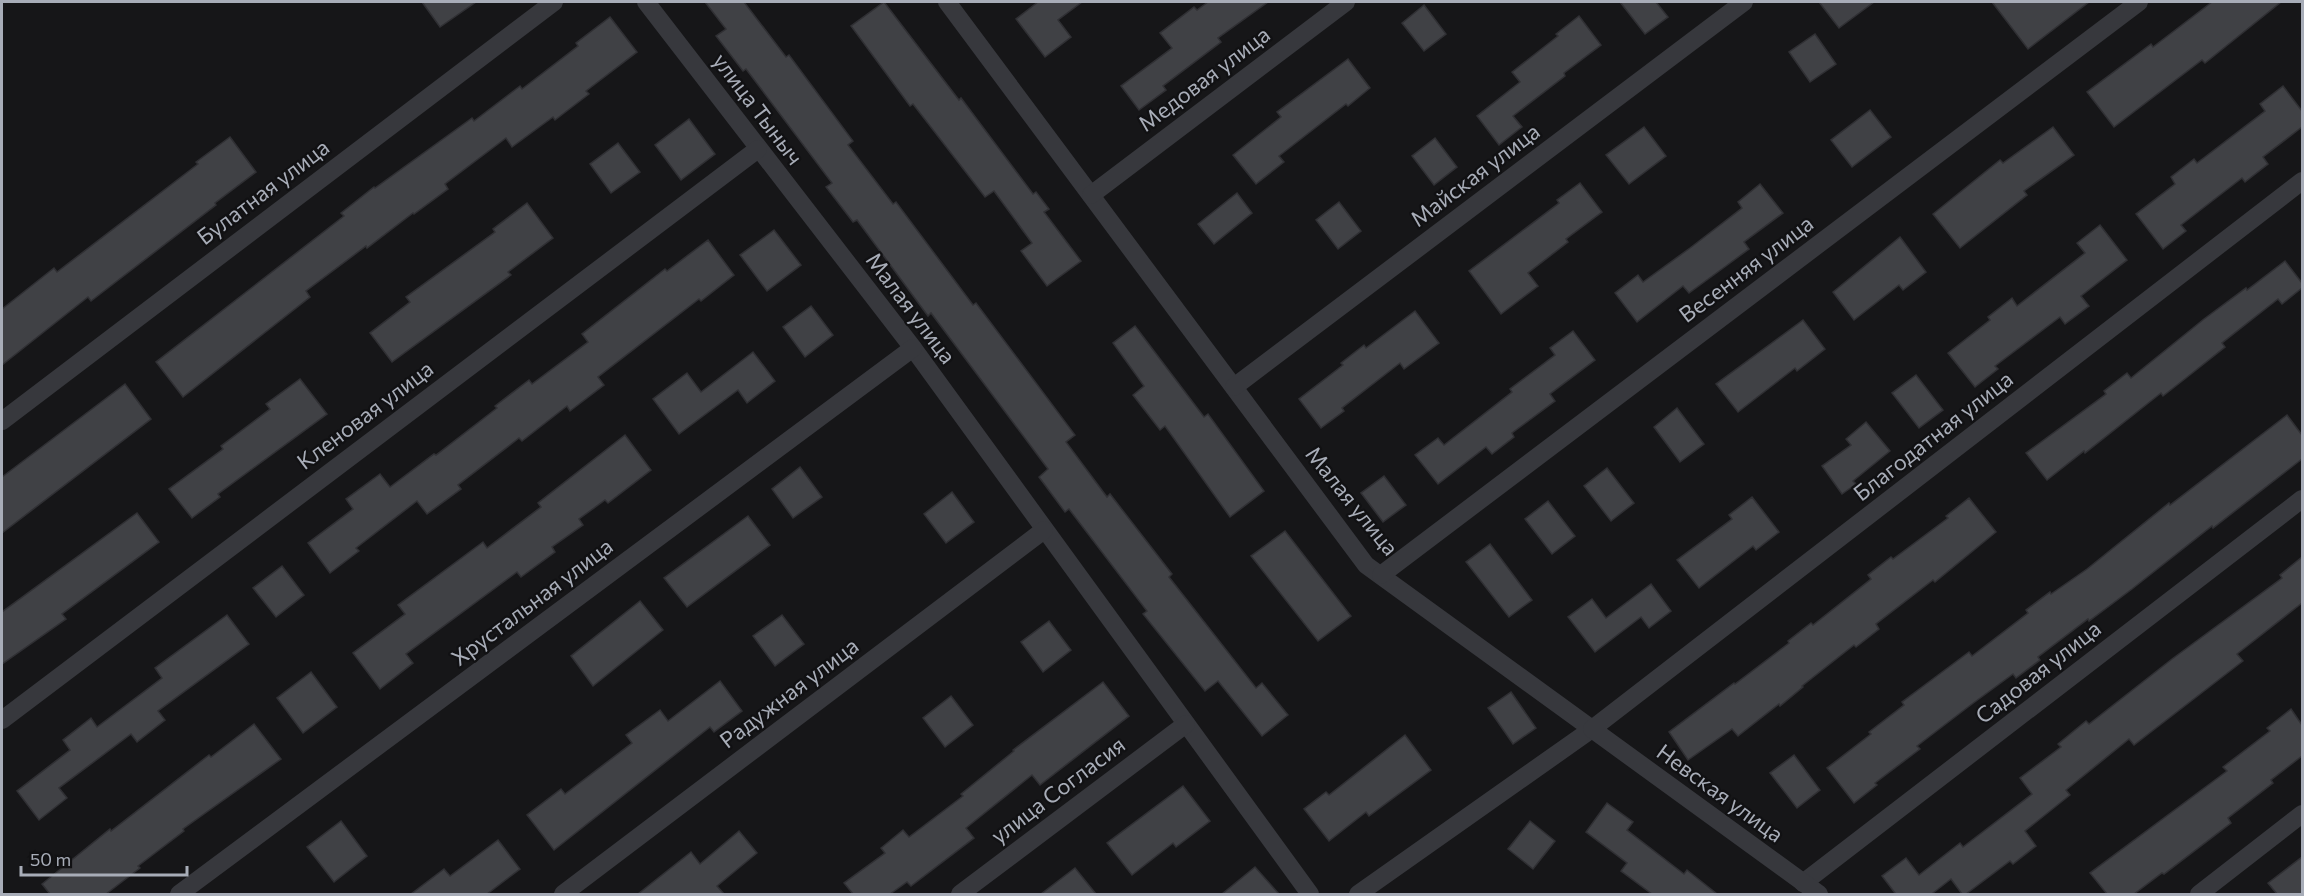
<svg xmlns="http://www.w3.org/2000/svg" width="2304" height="896" font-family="Commissioner,sans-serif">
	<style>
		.building { fill: #404145; stroke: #303034; stroke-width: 1.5 }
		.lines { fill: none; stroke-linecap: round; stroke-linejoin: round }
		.street { stroke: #37383d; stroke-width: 18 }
		.labels { text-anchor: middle; stroke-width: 4.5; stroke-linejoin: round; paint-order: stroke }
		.street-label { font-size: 22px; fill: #a8adb8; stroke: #111113 }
	</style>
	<rect width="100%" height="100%" fill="#161618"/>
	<g class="building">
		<path d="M422,2H476L440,27Z"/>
		<path d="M705,2H744L786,57L789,55L853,141L848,145L893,204L896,202L973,305L976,303L1075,435L1066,442L1107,497L1110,494L1172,574L1169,577L1256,688L1262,683L1288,715L1262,736L1218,681L1205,691L1143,614L1147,611L1069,509L1065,512L1039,477L1048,469L931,313L928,316L857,220L853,222L826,187L832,183L746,69L743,71L716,36L726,29Z"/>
		<path d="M884,2L959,100L961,98L1033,194L1036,192L1049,209L1044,212L1081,261L1047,286L1021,251L1032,243L994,191L985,197L913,104L910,106L851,26Z"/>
		<path d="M1038,2H1082L1058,20L1071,37L1045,57L1016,19Z"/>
		<path d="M1208,2H1268L1218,38L1221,42L1163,86L1166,90L1139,110L1121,86L1172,48L1160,33L1194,7L1197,10Z"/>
		<path d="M1620,2H1656L1668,17L1645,34Z"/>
		<path d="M1819,2H1874L1839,28Z"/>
		<path d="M1992,2H2089L2028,49Z"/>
		<path d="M2212,2H2281L2205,63L2202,60L2114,127L2087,92L2151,44L2153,47Z"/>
		<path d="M1424,5L1446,34L1424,51L1402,23Z"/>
		<path d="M1579,16L1601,45L1564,73L1565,76L1513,116L1522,127L1499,145L1477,116L1520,82L1512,72L1558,36L1556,34Z"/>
		<path d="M610,17L637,52L586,91L589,94L555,120L553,117L512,147L506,138L445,184L448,189L414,214L413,213L367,248L366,246L306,291L310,297L183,397L156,362L344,216L341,213L374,187L375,188L472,118L474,121L520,86L522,89L578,46L576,43Z"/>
		<path d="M1815,34L1836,64L1810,82L1789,52Z"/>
		<path d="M1348,59L1370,88L1348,106L1346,104L1279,156L1284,162L1256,184L1233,155L1281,117L1277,112Z"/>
		<path d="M2283,86L2302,111V127L2263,157L2268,164L2245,182L2242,178L2181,225L2186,231L2163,249L2136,214L2175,184L2171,177L2194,159L2197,163L2265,111L2260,104Z"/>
		<path d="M1870,110L1891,137L1852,167L1831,140Z"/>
		<path d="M689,119L715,154L681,180L655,145Z"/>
		<path d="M1644,127L1666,156L1629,184L1606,155Z"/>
		<path d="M2053,127L2074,155L2024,191L2027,195L1960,248L1933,214L2000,160L2003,163Z"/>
		<path d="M230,137L256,172L215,203L216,205L91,301L88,297L2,365V309L54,268L57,272L198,164L196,162Z"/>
		<path d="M1435,138L1457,167L1434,185L1412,156Z"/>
		<path d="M618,143L640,172L611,193L590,164Z"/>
		<path d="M1580,183L1602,212L1566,239L1568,242L1528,273L1538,286L1501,314L1469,271L1559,203L1557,200Z"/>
		<path d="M1760,184L1783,213L1744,242L1749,249L1726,266L1689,293L1683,286L1637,322L1615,293L1638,275L1643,282L1690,248L1742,208L1738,202Z"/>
		<path d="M1237,193L1252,213L1214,244L1198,224Z"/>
		<path d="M1339,202L1361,231L1338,249L1316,220Z"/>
		<path d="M527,203L553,238L508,272L511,275L392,362L370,333L410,302L406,297L495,232L493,229Z"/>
		<path d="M2100,225L2127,260L2081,296L2089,306L2065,324L2060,317L1995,366L1998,369L1975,387L1948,353L1990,320L1988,317L2012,298L2017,306L2085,253L2077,243Z"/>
		<path d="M774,230L801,265L767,291L740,255Z"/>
		<path d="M1900,237L1926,272L1903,290L1899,285L1854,320L1833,292Z"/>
		<path d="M708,240L734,275L701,301L699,299L598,377L604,385L570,411L567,406L522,441L519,438L458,485L461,489L427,514L417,501L356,548L359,551L330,573L308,543L353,509L346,499L380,474L390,487L434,454L436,455L497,408L495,406L529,380L532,384L588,342L582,334L665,269L667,271Z"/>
		<path d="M2285,261L2302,283V288L2282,304L2278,299L2222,343L2225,347L2186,378L2163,396L2161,393L2085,453L2084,451L2047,480L2026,453L2106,394L2104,391L2127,373L2131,378L2204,319L2246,288L2247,290Z"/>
		<path d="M811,306L833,335L805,357L783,327Z"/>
		<path d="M1415,311L1439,343L1404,369L1400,363L1342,408L1344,411L1321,428L1299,399L1343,365L1341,363L1364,345L1366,348Z"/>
		<path d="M1803,320L1825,349L1797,371L1795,368L1738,412L1716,384Z"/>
		<path d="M1135,326L1204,417L1208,414L1264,491L1230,517L1165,426L1160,430L1133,395L1144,386L1113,343Z"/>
		<path d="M1573,331L1595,360L1550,394L1555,401L1512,433L1514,437L1492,454L1486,447L1438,484L1415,455L1438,438L1444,445L1512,392L1510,389L1555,355L1550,348Z"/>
		<path d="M753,352L775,381L747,403L738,390L679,434L653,399L687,373L701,392Z"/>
		<path d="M1916,375L1943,410L1919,428L1892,393Z"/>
		<path d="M300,379L327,414L218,494L220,497L192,518L169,489L223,449L221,446L270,409L266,404Z"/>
		<path d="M125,384L151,419L2,533V477Z"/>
		<path d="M1677,408L1704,444L1680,462L1654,427Z"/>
		<path d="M2287,415L2302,435V459L2213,528L2212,526L2132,589L2089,621L2088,619L2038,657L2040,660L2016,678L2013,674L1972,704L1917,746L1920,749L1875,783L1877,785L1854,803L1827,768L1871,734L1869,732L1904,705L1902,702L1926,684L1969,652L1972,656L2028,613L2026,610L2050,592L2051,594L2087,569L2169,503L2170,505Z"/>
		<path d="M1866,422L1890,451L1853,481L1856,484L1842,494L1822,466L1851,445L1846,439Z"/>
		<path d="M625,435L651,470L608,503L605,500L579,519L583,525L552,547L555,552L521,577L517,572L406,654L413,663L380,689L353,653L405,614L398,605L483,542L487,548L541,507L538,503Z"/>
		<path d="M800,467L822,497L793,518L772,489Z"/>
		<path d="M1607,468L1634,503L1611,521L1584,486Z"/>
		<path d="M1384,476L1406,505L1383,522L1361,493Z"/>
		<path d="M952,492L974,522L946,543L924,514Z"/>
		<path d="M1752,497L1779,532L1756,550L1753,546L1699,588L1677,560L1732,519L1729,515Z"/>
		<path d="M1969,498L1996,532L1935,582L1933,580L1876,624L1879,629L1856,647L1854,645L1802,686L1803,687L1780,706L1779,704L1738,736L1732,729L1688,760L1669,732L1734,683L1735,684L1789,643L1788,641L1811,623L1813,625L1871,579L1868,575L1891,557L1893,559L1948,518L1946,516Z"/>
		<path d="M1548,501L1575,536L1552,554L1525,519Z"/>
		<path d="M137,513L159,542L62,614L66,619L2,664V612Z"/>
		<path d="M748,516L770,545L687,607L664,578Z"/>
		<path d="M1285,531L1351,616L1318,641L1251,556Z"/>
		<path d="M1490,544L1532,600L1509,617L1466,562Z"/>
		<path d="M2302,557V603L2237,654L2243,661L2134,745L2129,739L2066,790L2070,795L2025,831L2036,846L2013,864L2010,861L1966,894H1962L1951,879L1933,893L1934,894H1894L1895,893L1882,876L1906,858L1919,875L1960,843L1963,847L2032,794L2020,778L2061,747L2058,744L2086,721L2089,724L2172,659L2282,578L2280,575Z"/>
		<path d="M282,566L304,595L276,617L253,588Z"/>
		<path d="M1651,584L1671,611L1649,628L1641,617L1595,652L1568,617L1592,599L1606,618Z"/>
		<path d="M640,601L663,630L593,686L571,656Z"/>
		<path d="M227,615L249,644L158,711L165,720L137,742L131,734L59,788L67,798L39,820L17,791L70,750L63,740L91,718L97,727L162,678L155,668Z"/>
		<path d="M782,615L804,644L775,666L753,636Z"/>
		<path d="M1049,621L1071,650L1043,672L1021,642Z"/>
		<path d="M311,672L337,707L303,733L277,698Z"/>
		<path d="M720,681L742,711L714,732L710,727L554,850L527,815L561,789L565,794L632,743L626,735L660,710L668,721Z"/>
		<path d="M1103,682L1129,716L1040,785L1032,775L966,828L974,838L911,886L907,882L890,894H853L844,883L885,853L881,848L903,830L909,837L963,796L961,794L1014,751L1013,750Z"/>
		<path d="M1511,692L1536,728L1513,744L1488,708Z"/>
		<path d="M951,696L973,725L945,747L923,718Z"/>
		<path d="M2291,709L2302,725V756L2271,780L2273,783L2228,818L2231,823L2164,874L2162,873L2134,894H2107L2090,873L2227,771L2223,767L2270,731L2267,728Z"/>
		<path d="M254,724L281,759L183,829L184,831L138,866L140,868L106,894H50L42,884L110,829L111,831L209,755L211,757Z"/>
		<path d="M1405,735L1431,770L1369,816L1366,812L1329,841L1304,809L1326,792L1329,795Z"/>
		<path d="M1794,755L1820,790L1797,808L1770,773Z"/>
		<path d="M1183,786L1210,821L1176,847L1173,843L1132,875L1107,843Z"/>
		<path d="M1607,803L1633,822L1627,830L1684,874L1687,870L1717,894H1652L1621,871L1627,863L1586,832Z"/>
		<path d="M341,821L367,856L334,882L307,847Z"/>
		<path d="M1530,821L1555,841L1533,869L1508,849Z"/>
		<path d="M739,831L757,853L717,886L724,894H638L691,852L700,864Z"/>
		<path d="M498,840L520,869L487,894H411L444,869L450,876Z"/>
		<path d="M2302,857V894H2277L2268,883Z"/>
		<path d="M1255,867L1279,894H1222Z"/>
		<path d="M1075,868L1096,894H1041Z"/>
	</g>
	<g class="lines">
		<g class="street">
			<path d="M646,2L913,348L1310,894"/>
			<path d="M947,2L1366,565L1592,729L1358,894"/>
			<path d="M1091,195L1346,2"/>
			<path d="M1234,387L1744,2"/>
			<path d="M2,421L554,2"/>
			<path d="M1381,575L2139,2"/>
			<path d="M2,720L758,149"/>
			<path d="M1803,883L2302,499"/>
			<path d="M179,894L913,348"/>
			<path d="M563,894L1044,530"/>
			<path d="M960,894L1186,724"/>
			<path d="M1819,894L1592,729L2302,181"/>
			<path d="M2199,894L2302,814"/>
		</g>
	</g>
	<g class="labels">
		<g class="street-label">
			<text transform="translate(1204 79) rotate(-37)" y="8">Медовая улица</text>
			<text transform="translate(758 109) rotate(53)" y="8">улица Тыныч</text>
			<text transform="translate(1475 175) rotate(-37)" y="8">Майская улица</text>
			<text transform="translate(263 192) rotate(-37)" y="8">Булатная улица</text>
			<text transform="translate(1746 269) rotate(-37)" y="8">Весенняя улица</text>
			<text transform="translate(911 308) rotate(53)" y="8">Малая улица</text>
			<text transform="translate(365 415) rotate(-37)" y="8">Кленовая улица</text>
			<text transform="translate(1933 436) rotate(-38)" y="8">Благодатная улица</text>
			<text transform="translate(1352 501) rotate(51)" y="8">Малая улица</text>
			<text transform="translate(532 602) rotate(-37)" y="8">Хрустальная улица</text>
			<text transform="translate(2038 672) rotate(-38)" y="8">Садовая улица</text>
			<text transform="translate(789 693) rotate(-37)" y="8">Радужная улица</text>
			<text transform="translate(1058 790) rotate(-37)" y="8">улица Согласия</text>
			<text transform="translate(1720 793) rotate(36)" y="8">Невская улица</text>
		</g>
	</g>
	<rect width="2304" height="896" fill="none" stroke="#a8adb8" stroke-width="6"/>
	<path d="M21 866v9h166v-9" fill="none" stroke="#a8adb8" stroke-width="3"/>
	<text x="30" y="866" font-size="18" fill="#a8adb8" stroke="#111113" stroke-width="4.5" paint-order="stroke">50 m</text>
</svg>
